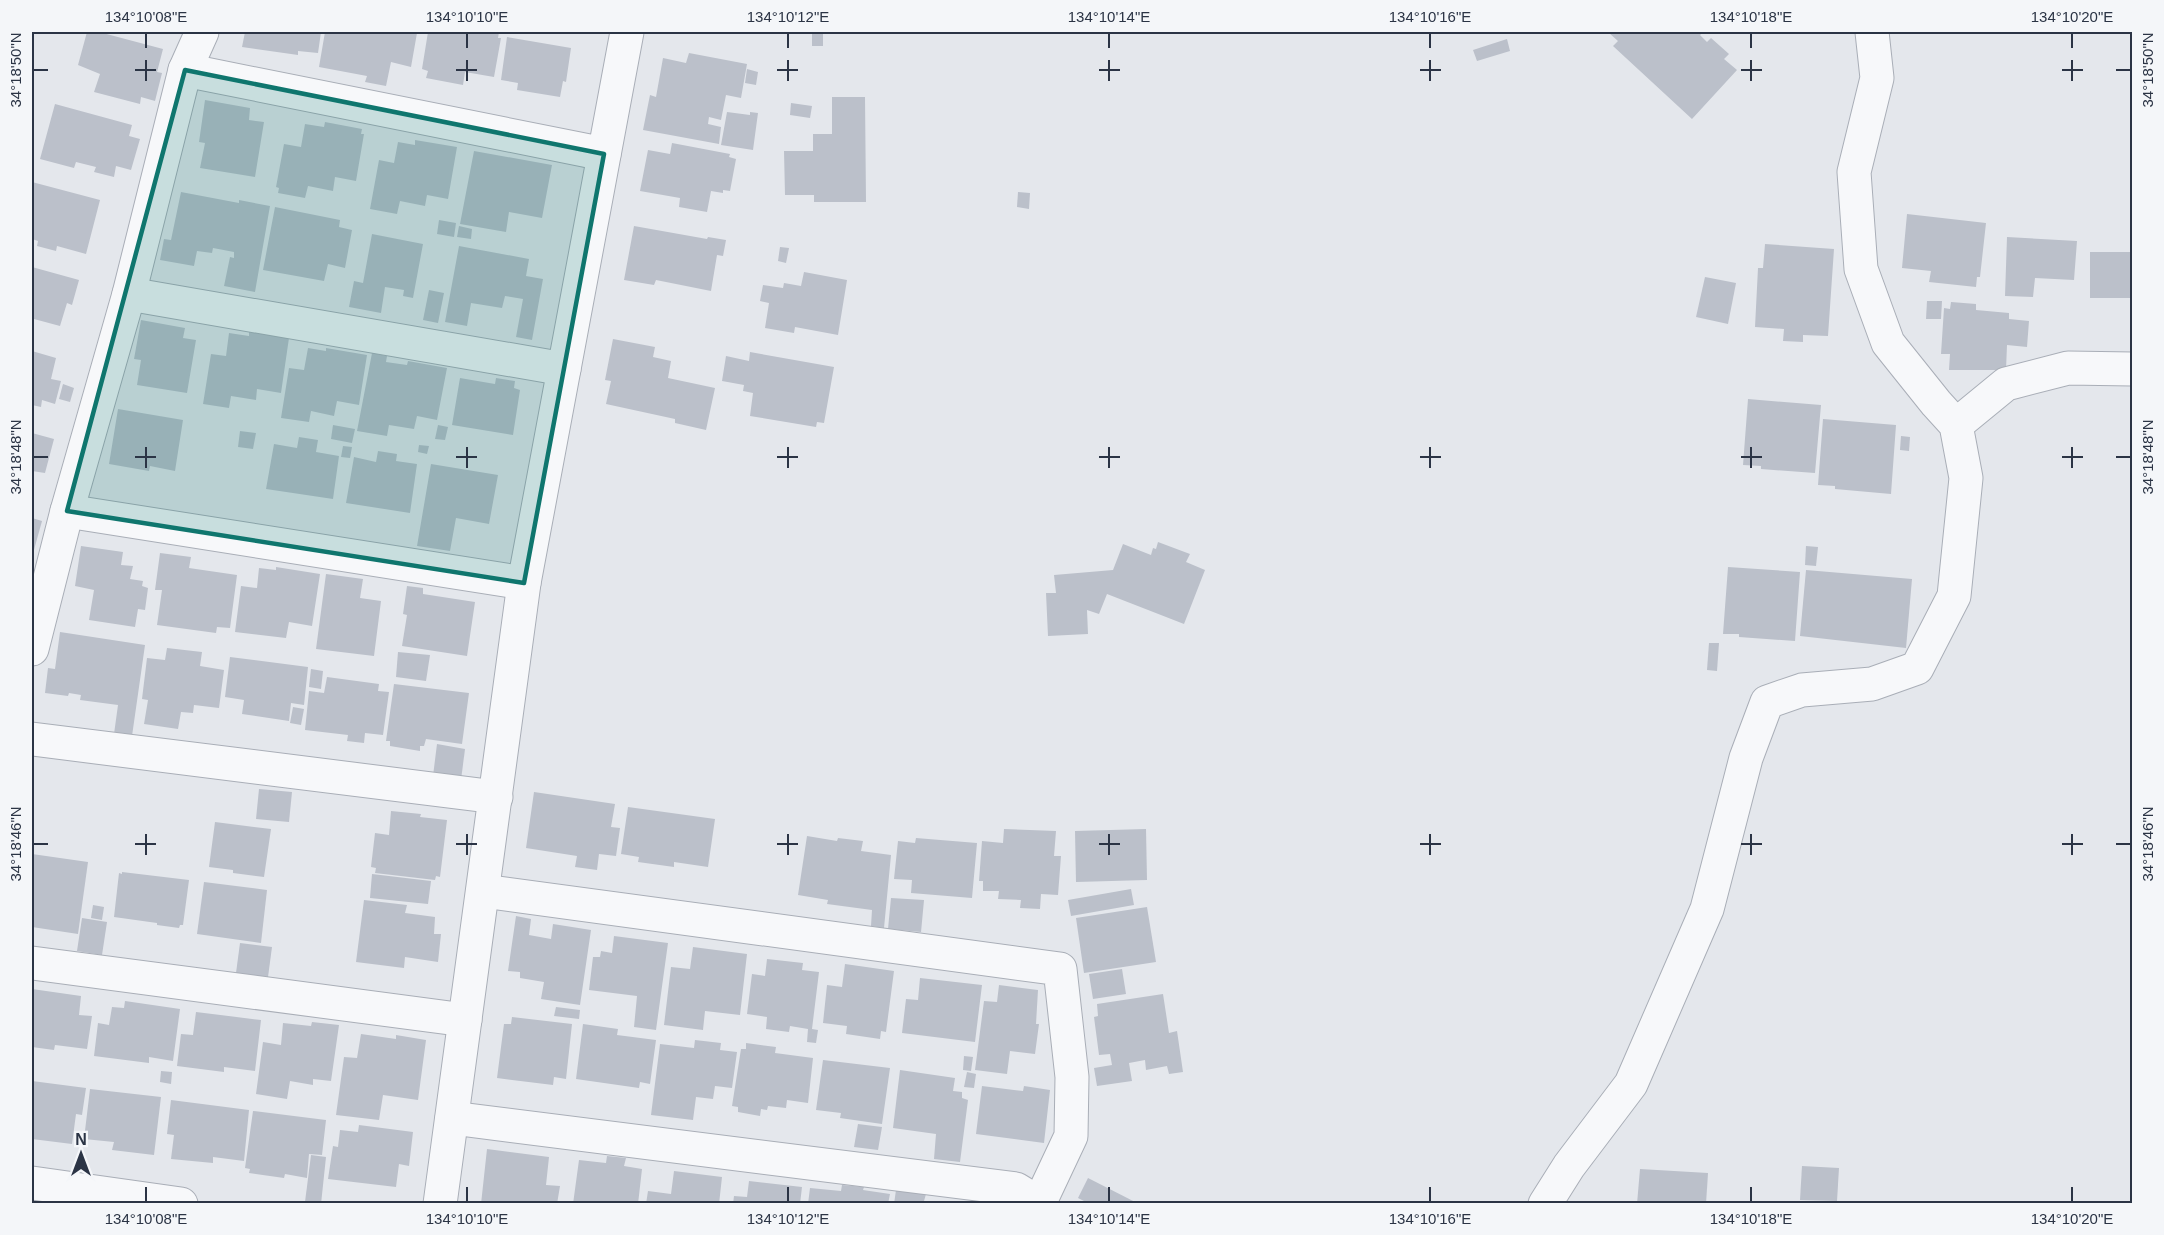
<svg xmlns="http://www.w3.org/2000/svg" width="2164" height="1235" font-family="Arial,sans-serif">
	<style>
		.building { fill: #bbc0ca }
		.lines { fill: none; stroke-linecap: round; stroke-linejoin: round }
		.minor-casing { stroke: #a9aeb7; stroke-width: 35 }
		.minor { stroke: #f7f8fa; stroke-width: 33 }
		.marked { fill: #0f766e; fill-opacity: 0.2; stroke: #0f766e; stroke-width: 4.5; stroke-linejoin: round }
		.ticks { fill: none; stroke: #2b3445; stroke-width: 2 }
		.neatline { fill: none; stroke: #2b3445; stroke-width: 2 }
		.ticks-label { font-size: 15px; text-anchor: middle; fill: #2b3445 }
	</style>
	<rect width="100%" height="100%" fill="#e4e7ec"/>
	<g class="building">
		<path d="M87,32H99L163,49L157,72L162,73L155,101L141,97L140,104L94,92L100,74L78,65Z"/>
		<path d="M245,32H321L318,53L298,51V55L242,47Z"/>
		<path d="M325,32H408L417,33L411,67L391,62L386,86L365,82L367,76L319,67Z"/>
		<path d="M428,32H499L498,38H501L494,77L465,72L463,85L426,78L428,71L422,69Z"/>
		<rect x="812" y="32" width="11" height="14"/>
		<path d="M1608,32H1703L1700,35L1707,42L1711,38L1729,54L1724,59L1737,70L1692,119L1613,46L1618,41Z"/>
		<path d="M507,37L571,48L566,82L563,81L560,97L517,90L518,83L501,80Z"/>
		<path d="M1507,39L1510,51L1477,61L1473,50Z"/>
		<path d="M689,53L747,64L741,98L726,95L721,120L709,117L708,124L721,127L719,144L643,130L650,95L656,97L663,58L686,63Z"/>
		<path d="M747,69L758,72L756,85L745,83Z"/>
		<path d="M832,97H865L866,202H814V195H785L784,151H813V134H832Z"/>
		<path d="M205,100L250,108L249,120L264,122L255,177L200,168L205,143L199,142Z"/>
		<path d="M791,103L812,106L810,118L790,115Z"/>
		<path d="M55,104L132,125L129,136L140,139L131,170L116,166L114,177L94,172L96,167L76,162L74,168L40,159Z"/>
		<path d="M727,112L750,115V112L758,113L753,150L721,145Z"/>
		<path d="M325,122L362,129L361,134H364L356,181L335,177L333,191L308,186L305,198L278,193L279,188L276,187L284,144L301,147L305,124L324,127Z"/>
		<path d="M415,140L457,147L448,199L427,195L425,206L400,201L397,214L370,209L379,160L394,163L398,142L415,145Z"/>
		<path d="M672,143L730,154L729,157L736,159L730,191L723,190V193L711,191L707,212L679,207L680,198L640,191L648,150L670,154Z"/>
		<path d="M474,151L552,165L542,218L509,212L506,232L460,224Z"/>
		<path d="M32,182L100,200L86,254L57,246L56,251L37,246L38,241L32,239Z"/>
		<path d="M181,192L239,203V200L270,206L255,292L224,286L230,257L234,258V252L213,248L212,253L197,251L194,266L160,260L164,239L171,240Z"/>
		<path d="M1018,192L1030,193L1029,209L1017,207Z"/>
		<path d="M275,207L340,220L339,227L352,230L345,268L328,264L324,281L263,270Z"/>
		<path d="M1907,214L1986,223L1980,277H1977L1976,287L1929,282L1931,271L1902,268Z"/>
		<path d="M439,220L456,223L454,237L437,234Z"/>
		<path d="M459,226L472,229L471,239L457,237Z"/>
		<path d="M634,226L707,239L708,237L726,240L723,256L717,255L711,291L656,280L654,285L624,280Z"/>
		<path d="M372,234L423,244L413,298L403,296L404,290L385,287L381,313L349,307L354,281L363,283Z"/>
		<path d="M2007,237L2077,241L2074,280L2035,278L2033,297L2005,296Z"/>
		<path d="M1765,244L1834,249L1828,336L1803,335V342L1783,341L1784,329L1755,327L1758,268H1763Z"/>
		<path d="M459,246L529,259L526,276L543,279L532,340L516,337L523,299L505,296L502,308L471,303L467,326L445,322Z"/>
		<path d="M780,247L789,248L786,263L778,261Z"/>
		<rect x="2090" y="252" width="42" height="46"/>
		<path d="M32,267L79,280L72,305L67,303L60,326L34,319L32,327Z"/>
		<path d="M804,272L847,280L838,335L795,327L794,333L765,328L769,303L760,301L763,285L783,288L784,283L801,286Z"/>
		<path d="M1705,277L1736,283L1728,324L1696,317Z"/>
		<path d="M429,290L444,293L438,323L423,320Z"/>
		<path d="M1927,301H1942L1941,319H1926Z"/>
		<path d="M1951,302L1976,304V310L2009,313V319L2029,321L2027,347L2007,345L2006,370H1949L1950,354H1941L1944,308L1950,309Z"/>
		<path d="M141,320L185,328L183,338L196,340L187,393L137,385L141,360L134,359Z"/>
		<path d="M249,332L289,338L281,393L257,389L256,400L231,396L229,408L203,404L211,354L226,356L229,333L249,336Z"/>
		<path d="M613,339L655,347L653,357L671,361L668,378L715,388L706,430L675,423V419L606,404L611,381L605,380Z"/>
		<path d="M308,348L326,351V348L367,355L359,405L337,401L334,416L311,411L309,422L281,418L289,368L304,370Z"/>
		<path d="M32,351L56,358L51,379L61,381L55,404L42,400L41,407L32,405Z"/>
		<path d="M750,352L834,367L824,423L817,422L816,427L750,416L753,393L743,391L744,385L722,381L726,356L749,361Z"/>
		<path d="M372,353L387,356L386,362L407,365L408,361L447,368L437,420L417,416L414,429L389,425L387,436L357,431Z"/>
		<path d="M460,378L495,384L496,378L515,381L514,388L520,390L513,435L452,425Z"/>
		<path d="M63,384L74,388L70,402L59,399Z"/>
		<path d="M1748,399L1821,405L1815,473L1761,469V466L1743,465Z"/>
		<path d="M118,409L183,420L175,471L150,466L149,471L109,464Z"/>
		<path d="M1823,419L1896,425L1891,494L1835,489V486L1818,485Z"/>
		<path d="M333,425L355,429L352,443L331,439Z"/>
		<path d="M438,425L448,427L445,440L435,439Z"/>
		<path d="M240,431L256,433L253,449L238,447Z"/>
		<path d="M32,433L54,439L45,473L32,471Z"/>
		<path d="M1901,436L1910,437L1909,451L1900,450Z"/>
		<path d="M299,437L318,440L316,452L339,456L333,499L266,489L274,444L297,448Z"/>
		<path d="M419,445L429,446L427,454L418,452Z"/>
		<path d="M343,446L352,447L350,458L341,457Z"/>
		<path d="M378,451L397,454L396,461L417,464L410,513L346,503L354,457L376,462Z"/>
		<path d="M431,464L498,475L489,524L456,518L450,551L417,546Z"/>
		<path d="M32,518L42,521L32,557Z"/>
		<path d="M1158,542L1190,554L1186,562L1205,570L1184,624L1107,594L1099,614L1087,610L1088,634L1048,636L1046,593H1056L1054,575L1113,570L1123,544L1151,555L1153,548L1156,549Z"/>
		<path d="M81,546L123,552L121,565L133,566L130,579L143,581L142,586L148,588L145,610L138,609L135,627L89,620L94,590L75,586Z"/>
		<path d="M1806,546L1818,547L1816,566L1805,565Z"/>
		<path d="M160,553L191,557L189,568L237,575L230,628L217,627L216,633L157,625L162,590H155Z"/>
		<path d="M276,567L320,574L312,626L289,622L286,638L235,632L241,586L257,588L259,568L276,570Z"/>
		<path d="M1728,567L1800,572L1795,641L1739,637V634H1723Z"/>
		<path d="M1806,570L1912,579L1906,648L1800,636Z"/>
		<path d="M326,574L363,579L360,598L381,601L374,656L316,649Z"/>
		<path d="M407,586L423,588V594L475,602L467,656L402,646L407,615L403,614Z"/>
		<path d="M60,632L145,645L132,736L114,734L118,705L80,700L81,695L69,693L68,696L45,693L48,668L55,669Z"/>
		<path d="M1709,643H1719L1717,671L1707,670Z"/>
		<path d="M167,648L202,652L200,666L224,670L219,708L194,705L193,713L181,712L178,729L144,724L148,700L142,699L147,658L165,660Z"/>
		<path d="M398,652L430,655L426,681L396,677Z"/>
		<path d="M230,657L308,667L304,705L291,703L289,721L242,714L244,700L225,697Z"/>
		<path d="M311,669L323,671L321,689L309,687Z"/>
		<path d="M327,677L379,684L378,691L389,692L383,735L365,733L364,743L347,741L348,735L305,730L309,691L324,693Z"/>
		<path d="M394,684L469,693L462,744L426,739L424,746H420V751L390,746V741H386Z"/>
		<path d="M293,707L304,709L301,725L290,723Z"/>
		<path d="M437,744L465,749L461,780L433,776Z"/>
		<path d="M259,789L292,792L289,822L256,819Z"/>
		<path d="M534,792L615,804L611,827L620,828L616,856L599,854L597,870L575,867L577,856L526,848Z"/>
		<path d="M628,807L715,819L708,867L674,862V867L638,862L639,857L621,854Z"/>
		<path d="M391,811L421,814L420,817L447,820L440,877L436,876L435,880L375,873L376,868L371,867L375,833L389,835Z"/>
		<path d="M215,822L271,829L264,877L233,873V870L209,867Z"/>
		<path d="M1004,829L1056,831L1054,856H1061L1058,895L1041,894L1040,909L1020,908L1021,900L998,899L999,891H983V881H979L982,841L1003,843Z"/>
		<path d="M1146,829L1147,880L1076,882L1075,831Z"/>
		<path d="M807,836L837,841L838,838L863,841L861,851L891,855L884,928L871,926L872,910L827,904L828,900L798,895Z"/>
		<path d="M916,838L977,843L972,898L911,893L912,880L894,879L898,841L915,843Z"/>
		<path d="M32,854L88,862L78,934L32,927Z"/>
		<path d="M122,872L189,880L183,925H180L179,928L157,925V923L114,917L119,873L122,874Z"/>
		<path d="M372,874L431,881L428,904L370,898Z"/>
		<path d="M204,882L267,890L261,943L197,934Z"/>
		<path d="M1131,889L1134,905L1071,916L1068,900Z"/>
		<path d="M891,898L924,900L921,932L888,929Z"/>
		<path d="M364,900L407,905L405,913L435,917L434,934H441L438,962L405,957L404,968L356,962Z"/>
		<path d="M93,905L104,907L102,920L91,918Z"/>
		<path d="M1147,907L1156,962L1084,973L1076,918Z"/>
		<path d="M516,916L531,919L529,935L551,939L553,924L591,930L580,1005L541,999L544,982L520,978V972L508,971Z"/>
		<path d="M82,918L107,922L102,955L77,951Z"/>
		<path d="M614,936L668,943L656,1030L634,1027L637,996L589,990L593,957H600L601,951L612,953Z"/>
		<path d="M240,943L272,947L268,977L236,973Z"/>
		<path d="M693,947L747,954L740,1015L705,1011L703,1030L664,1025L671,967L690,969Z"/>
		<path d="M767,959L803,963L802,970L819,972L812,1029L818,1030L816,1043L807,1042L808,1029L790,1026L789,1032L766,1029L767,1017L747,1014L752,974L765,976Z"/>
		<path d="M845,964L894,971L886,1032L881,1031L880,1039L846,1034L847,1026L823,1023L827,985L842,987Z"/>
		<path d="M1122,969L1126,994L1093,999L1089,974Z"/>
		<path d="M920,978L982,985L975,1042L902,1033L906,999L918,1000Z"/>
		<path d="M999,985L1038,990L1036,1024H1039L1035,1054L1010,1051L1007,1074L975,1070L984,1001L997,1002Z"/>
		<path d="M32,989L81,996L79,1015L92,1016L87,1049L55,1045L54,1050L32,1047Z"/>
		<path d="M1163,994L1169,1033L1177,1031L1183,1072L1169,1074L1167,1066L1146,1070L1145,1060L1129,1063L1132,1081L1097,1086L1094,1068L1112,1065L1110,1054L1099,1055L1094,1017L1098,1016L1097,1004Z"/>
		<path d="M125,1001L180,1009L173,1061L149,1057V1063L94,1056L98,1023L109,1025L112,1007L124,1008Z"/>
		<path d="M556,1007L580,1010L579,1019L554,1016Z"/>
		<path d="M196,1012L261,1020L255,1071L224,1067V1072L177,1066L181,1034L193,1035Z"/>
		<path d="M512,1017L572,1024L566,1079L554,1077L553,1085L497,1078L504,1024H511Z"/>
		<path d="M312,1022L339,1025L331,1081L313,1079V1085L290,1081L287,1099L256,1094L263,1042L281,1045L283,1023L311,1026Z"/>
		<path d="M583,1024L618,1029L617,1035L656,1040L650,1084L640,1082L639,1088L576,1079Z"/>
		<path d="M361,1034L396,1039V1035L426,1040L418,1100L383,1095L379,1120L336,1115L344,1057L357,1058Z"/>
		<path d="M695,1040L721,1043L720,1050L737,1052L732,1088L715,1086L713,1099L696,1097L693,1120L651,1115L660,1044L694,1048Z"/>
		<path d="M746,1043L776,1047L775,1053L813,1058L808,1103L787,1100L786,1108L768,1106L767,1110L761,1109L760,1116L738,1112V1107L732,1106L741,1049H746Z"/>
		<path d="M964,1056L973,1057L971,1071L963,1070Z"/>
		<path d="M823,1060L890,1068L882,1124L840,1118L841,1113L816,1110Z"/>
		<path d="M900,1070L955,1078L953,1091L962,1092V1098L968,1100L960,1162L934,1159L936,1134L893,1128Z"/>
		<path d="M161,1071L172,1072L171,1084L160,1082Z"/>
		<path d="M967,1072L976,1074L974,1088L964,1087Z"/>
		<path d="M32,1081L86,1088L82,1115L76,1114L72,1144L32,1139Z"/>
		<path d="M982,1086L1023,1091L1024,1086L1050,1090L1044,1143L976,1134Z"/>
		<path d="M90,1089L161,1097L154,1155L112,1150L114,1142L84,1139Z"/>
		<path d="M171,1100L249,1110L244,1161L213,1157V1163L171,1159L174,1135L167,1134Z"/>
		<path d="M253,1111L326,1120L322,1155L309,1154L307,1178L285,1174L284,1178L249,1173L250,1169L245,1168Z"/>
		<path d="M858,1124L882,1127L878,1150L854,1147Z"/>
		<path d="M359,1125L413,1132L409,1166L399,1164L396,1187L328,1179L333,1146L338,1147L340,1130L358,1132Z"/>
		<path d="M487,1149L549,1157L546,1185L560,1186L557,1204H481Z"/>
		<path d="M311,1155L326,1157L321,1204L305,1202Z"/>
		<path d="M607,1156L626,1158L624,1166L642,1169L638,1204H573L579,1160L606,1163Z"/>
		<path d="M1802,1166L1839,1168L1837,1201L1800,1200Z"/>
		<path d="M1640,1169L1708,1173L1706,1204H1637Z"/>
		<path d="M674,1171L722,1177L719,1204H646L648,1191L671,1194Z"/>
		<path d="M1088,1178L1139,1204H1090L1078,1198Z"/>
		<path d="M749,1181L802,1187L800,1204H733L734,1196L747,1197Z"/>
		<path d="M842,1185L864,1187L863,1190L890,1194L888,1204H808L810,1188L841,1191Z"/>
		<path d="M896,1190L926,1194L924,1201L937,1204H894Z"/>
	</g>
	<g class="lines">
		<g class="minor-casing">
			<g id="minor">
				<path d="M185,70L604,154"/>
				<path d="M129,294L564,369"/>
				<path d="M1956,425L2006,384L2068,368L2132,369"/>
				<path d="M67,511L524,583"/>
				<path d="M32,649L67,511L129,294L185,70L202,32"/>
				<path d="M32,739L496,797"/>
				<path d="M483,891L1060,969L1072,1077L1071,1136L1039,1204"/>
				<path d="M32,963L465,1020"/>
				<path d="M452,1118L1016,1189L1039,1203"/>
				<path d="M32,1183L181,1204"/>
				<path d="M440,1204L524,583L627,32"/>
				<path d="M1545,1204L1569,1166L1631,1084L1707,909L1746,758L1767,702L1802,690L1872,684L1917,668L1954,596L1966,478L1956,425L1936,403L1888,343L1861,269L1854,172L1877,78L1872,32"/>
			</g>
		</g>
		<use href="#minor" class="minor"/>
	</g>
	<path class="marked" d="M185,70L604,154L524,583L67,511Z"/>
	<path class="ticks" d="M146,33V48M467,33V48M788,33V48M1109,33V48M1430,33V48M1751,33V48M2072,33V48M146,60V81M467,60V81M788,60V81M1109,60V81M1430,60V81M1751,60V81M2072,60V81M33,70H48M135,70H156M456,70H477M777,70H798M1099,70H1120M1420,70H1441M1741,70H1762M2062,70H2083M2116,70H2131M146,447V468M467,447V468M788,447V468M1109,447V468M1430,447V468M1751,447V468M2072,447V468M33,457H48M135,457H156M456,457H477M777,457H798M1099,457H1120M1420,457H1441M1741,457H1762M2062,457H2083M2116,457H2131M146,834V855M467,834V855M788,834V855M1109,834V855M1430,834V855M1751,834V855M2072,834V855M33,844H48M135,844H156M456,844H477M777,844H798M1099,844H1120M1420,844H1441M1741,844H1762M2062,844H2083M2116,844H2131M146,1187V1202M467,1187V1202M788,1187V1202M1109,1187V1202M1430,1187V1202M1751,1187V1202M2072,1187V1202"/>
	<rect width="2164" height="1235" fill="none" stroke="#f4f6f9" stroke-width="66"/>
	<g transform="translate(81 1154)" stroke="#f4f6f9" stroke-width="4.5" paint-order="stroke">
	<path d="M0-4.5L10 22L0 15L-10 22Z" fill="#2b3445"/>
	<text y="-9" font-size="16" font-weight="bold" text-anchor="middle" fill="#2b3445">N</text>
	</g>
	<rect x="33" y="33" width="2098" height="1169" class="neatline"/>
	<g class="ticks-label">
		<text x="146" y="22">134°10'08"E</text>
		<text x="467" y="22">134°10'10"E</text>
		<text x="788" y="22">134°10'12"E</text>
		<text x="1109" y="22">134°10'14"E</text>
		<text x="1430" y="22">134°10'16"E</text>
		<text x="1751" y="22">134°10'18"E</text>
		<text x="2072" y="22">134°10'20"E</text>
		<text transform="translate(16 70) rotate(-90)" y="5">34°18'50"N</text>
		<text transform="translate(2148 70) rotate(-90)" y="5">34°18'50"N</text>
		<text transform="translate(16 457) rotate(-90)" y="5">34°18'48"N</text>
		<text transform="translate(2148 457) rotate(-90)" y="5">34°18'48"N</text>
		<text transform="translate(16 844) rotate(-90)" y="5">34°18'46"N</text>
		<text transform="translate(2148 844) rotate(-90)" y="5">34°18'46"N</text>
		<text x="146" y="1224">134°10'08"E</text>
		<text x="467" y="1224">134°10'10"E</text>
		<text x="788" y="1224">134°10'12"E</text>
		<text x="1109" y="1224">134°10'14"E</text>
		<text x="1430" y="1224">134°10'16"E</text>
		<text x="1751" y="1224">134°10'18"E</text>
		<text x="2072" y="1224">134°10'20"E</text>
	</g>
</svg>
